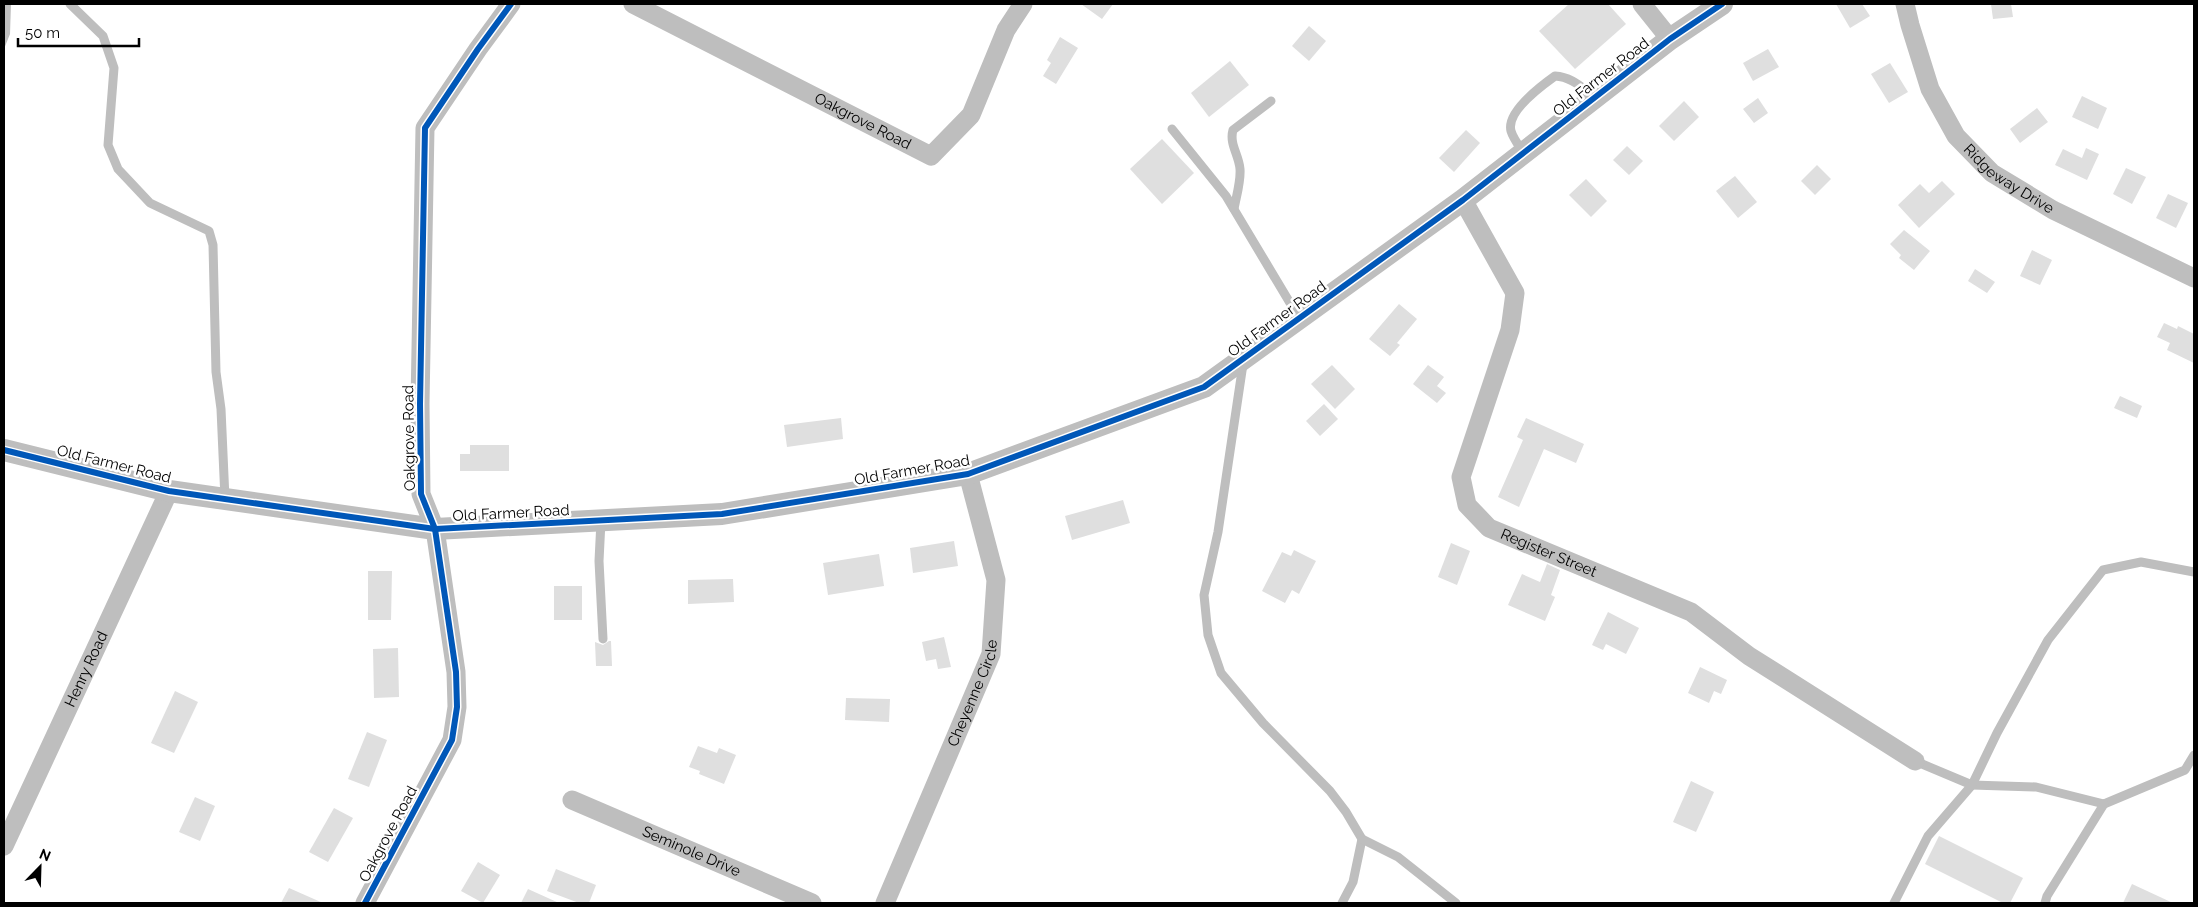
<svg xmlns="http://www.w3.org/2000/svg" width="2198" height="907" font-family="Raleway,sans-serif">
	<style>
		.water { fill: #bfbfbf }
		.building { fill: #dfdfdf }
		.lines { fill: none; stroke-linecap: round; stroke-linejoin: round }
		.service { stroke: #bebebe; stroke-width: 9 }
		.minor { stroke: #bebebe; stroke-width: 19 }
		.tertiary { stroke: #bebebe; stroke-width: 22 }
		.cycleway-casing { stroke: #fff; stroke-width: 9 }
		.cycleway { stroke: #0057b8; stroke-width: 6 }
		.labels { text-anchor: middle; stroke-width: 5; stroke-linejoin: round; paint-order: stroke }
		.street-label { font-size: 15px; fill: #000; stroke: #fff }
	</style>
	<rect width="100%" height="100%" fill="#fff"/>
	<path class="water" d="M4,4H11L10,34L4,49Z"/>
	<g class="building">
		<path d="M1081,4H1113L1102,19Z"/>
		<path d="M1569,4H1608L1626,24L1575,69L1539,31Z"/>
		<path d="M1836,4H1862L1870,16L1850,28Z"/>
		<path d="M1991,4H2011L2013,17L1993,19Z"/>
		<path d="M1309,26L1326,41L1309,61L1292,46Z"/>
		<path d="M1060,37L1078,48L1056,84L1043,76L1051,63L1047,60Z"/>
		<path d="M1768,49L1779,67L1753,81L1743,63Z"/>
		<path d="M1230,61L1249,85L1209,117L1191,93Z"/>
		<path d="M1890,63L1908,92L1889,103L1871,74Z"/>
		<path d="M2082,96L2107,108L2098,129L2072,117Z"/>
		<path d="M1758,98L1768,113L1754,123L1743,109Z"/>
		<path d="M1684,101L1699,117L1674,141L1659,126Z"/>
		<path d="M2037,108L2048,122L2020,143L2010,129Z"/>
		<path d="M1466,130L1480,143L1454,172L1439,158Z"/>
		<path d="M1162,139L1194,173L1162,204L1130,169Z"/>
		<path d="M1627,146L1643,161L1629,175L1613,160Z"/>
		<path d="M2086,148L2099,154L2087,180L2055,165L2063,149L2082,158Z"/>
		<path d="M1817,165L1831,179L1815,195L1801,181Z"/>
		<path d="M2126,168L2146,177L2132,204L2113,194Z"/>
		<path d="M1735,176L1757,202L1738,218L1716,191Z"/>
		<path d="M1586,179L1607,201L1591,217L1569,195Z"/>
		<path d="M1942,181L1955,194L1919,228L1898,205L1920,184L1929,193Z"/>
		<path d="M2168,194L2188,203L2176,228L2156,218Z"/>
		<path d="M1904,230L1930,251L1914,270L1899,258L1901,255L1890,244Z"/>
		<path d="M2032,250L2052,260L2040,285L2020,276Z"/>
		<path d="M1975,269L1995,282L1987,293L1968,281Z"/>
		<path d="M1399,304L1417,319L1397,343L1400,345L1390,356L1369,339Z"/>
		<path d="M2164,323L2177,329L2178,326L2194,334V363L2167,350L2170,343L2157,337Z"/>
		<path d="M1332,365L1355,389L1335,409L1311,384Z"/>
		<path d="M1428,365L1444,377L1437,386L1446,393L1437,403L1413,384Z"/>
		<path d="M2120,396L2142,406L2137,418L2114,408Z"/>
		<path d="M1324,404L1338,419L1320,436L1306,421Z"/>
		<path d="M841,418L843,439L787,447L784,425Z"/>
		<path d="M1526,418L1584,444L1576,463L1544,449L1519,507L1498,497L1523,440L1517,437Z"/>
		<path d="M470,445H509V471H460V454H470Z"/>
		<path d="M1123,500L1130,523L1072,540L1065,516Z"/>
		<path d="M954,541L958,566L913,573L910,548Z"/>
		<path d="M1451,543L1470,551L1457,585L1438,577Z"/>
		<path d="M1294,550L1316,561L1299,594L1292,590L1285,603L1262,591L1282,552L1291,556Z"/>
		<path d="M879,554L884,586L828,595L823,563Z"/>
		<path d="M1547,564L1560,570L1551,595L1555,597L1545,621L1508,605L1522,574L1540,582Z"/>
		<path d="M368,571H392L391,620H368Z"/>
		<path d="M733,579L734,602L688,604V580Z"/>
		<rect x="554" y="586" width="28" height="34"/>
		<path d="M1608,612L1639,628L1626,654L1606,644L1603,650L1592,645Z"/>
		<path d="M944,637L951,667L938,669L936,659L926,661L922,642Z"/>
		<path d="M609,641H611L612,666H596L595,642L603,645Z"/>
		<path d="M398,648L399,697L374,698L373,649Z"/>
		<path d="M1700,667L1727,680L1721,694L1714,691L1709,703L1688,693Z"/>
		<path d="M175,691L198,702L174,753L151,743Z"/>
		<path d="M846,698L890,699L889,722L845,720Z"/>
		<path d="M367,732L387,740L369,787L348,779Z"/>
		<path d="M698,746L717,753L719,748L736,755L724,784L699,774L700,771L689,767Z"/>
		<path d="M1691,781L1714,792L1696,832L1673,822Z"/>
		<path d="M195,797L215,806L200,841L179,832Z"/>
		<path d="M334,808L353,818L328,862L309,852Z"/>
		<path d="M1939,836L2023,878L2010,903H2003L1925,864Z"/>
		<path d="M478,862L500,875L483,903L461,891Z"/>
		<path d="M556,869L596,885L589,903H579L547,891Z"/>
		<path d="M2132,884L2173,903H2123Z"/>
		<path d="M289,888L323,903H281Z"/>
		<path d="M528,889L559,903H521Z"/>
	</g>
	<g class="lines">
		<g class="service">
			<path d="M70,4L103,36L114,68L108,145L118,169L150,203L209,231L213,245L216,372L221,409L225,499"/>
			<path d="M1172,129L1226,196L1299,318"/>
			<path d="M1523,152C1519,146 1513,138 1511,131C1506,112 1541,86 1555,76C1572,77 1582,88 1595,97"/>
			<path d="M1234,209C1236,197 1241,182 1240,169C1239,155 1229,144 1233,130L1271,101"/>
			<path d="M1243,364L1218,532L1204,595L1208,635L1221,673L1263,723L1330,791L1346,812L1362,839L1353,882L1342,903"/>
			<path d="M601,521L599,561L603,639"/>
			<path d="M1915,761L1972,785L2036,787L2104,804L2185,770L2194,755"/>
			<path d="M1362,839L1398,857L1456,903"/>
			<path d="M1894,903L1928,836L1972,785L1997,733L2048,640L2103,570L2141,562L2194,572"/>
			<path d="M2045,903L2047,896L2104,804"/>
		</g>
		<g class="minor">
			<path id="s1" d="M633,4L931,156L971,115L1006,30L1023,4"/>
			<path d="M1642,4L1670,39"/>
			<path id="s2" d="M1905,4L1910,25L1930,89L1956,136L1992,173L2053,210L2194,278"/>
			<path id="s3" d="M1463,200L1515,293L1510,330L1461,477L1467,505L1489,528L1691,612L1749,656L1915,761"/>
			<path id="s4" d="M572,800L812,903"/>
			<path id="s5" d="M4,846L169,491"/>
			<path d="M365,903L452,740L457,707L456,672L435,529L421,494L420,404L425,128L478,49L511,4"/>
			<path id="s6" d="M885,903L991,654L996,580L968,474"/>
		</g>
		<path class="tertiary" d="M4,450L169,491L435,529L722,514L968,474L1204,387L1463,200L1670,39L1722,4"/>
		<g class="cycleway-casing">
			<g id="cycleway">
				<path d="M4,450L169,491L435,529L722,514L968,474L1204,387L1463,200L1670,39L1722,4"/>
				<path d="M365,903L452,740L457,707L456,672L435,529L421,494L420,404L425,128L478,49L511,4"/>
			</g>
		</g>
		<use href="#cycleway" class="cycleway"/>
	</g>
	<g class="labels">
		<g class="street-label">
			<text transform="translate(1601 77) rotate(-38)" y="5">Old Farmer Road</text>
			<text dy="5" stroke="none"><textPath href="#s1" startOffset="258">Oakgrove Road</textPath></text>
			<text dy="5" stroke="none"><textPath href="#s2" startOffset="211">Ridgeway Drive</textPath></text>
			<text transform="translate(1277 319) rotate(-36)" y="5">Old Farmer Road</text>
			<text transform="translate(409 438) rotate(-91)" y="5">Oakgrove Road</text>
			<text transform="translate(114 464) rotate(14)" y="5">Old Farmer Road</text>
			<text transform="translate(912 470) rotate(-10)" y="5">Old Farmer Road</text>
			<text transform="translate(511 513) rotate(-3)" y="5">Old Farmer Road</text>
			<text dy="5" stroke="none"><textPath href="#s3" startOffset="424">Register Street</textPath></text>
			<text dy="5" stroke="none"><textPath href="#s5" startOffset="195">Henry Road</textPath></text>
			<text dy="5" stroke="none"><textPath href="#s6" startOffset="228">Cheyenne Circle</textPath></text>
			<text transform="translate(388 834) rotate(-62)" y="5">Oakgrove Road</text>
			<text dy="5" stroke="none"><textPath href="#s4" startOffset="130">Seminole Drive</textPath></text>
		</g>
	</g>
	<rect width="2198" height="907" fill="none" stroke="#000000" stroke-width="10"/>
	<g transform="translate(40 867) rotate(23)" stroke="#ffffff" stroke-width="4" paint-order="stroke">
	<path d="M0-4L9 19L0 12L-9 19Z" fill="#000000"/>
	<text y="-8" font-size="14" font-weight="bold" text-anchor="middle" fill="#000000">N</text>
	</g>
	<path d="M18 38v8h121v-8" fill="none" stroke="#000000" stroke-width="2.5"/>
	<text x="25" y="38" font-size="15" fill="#000000" stroke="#ffffff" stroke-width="4" paint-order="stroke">50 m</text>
</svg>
